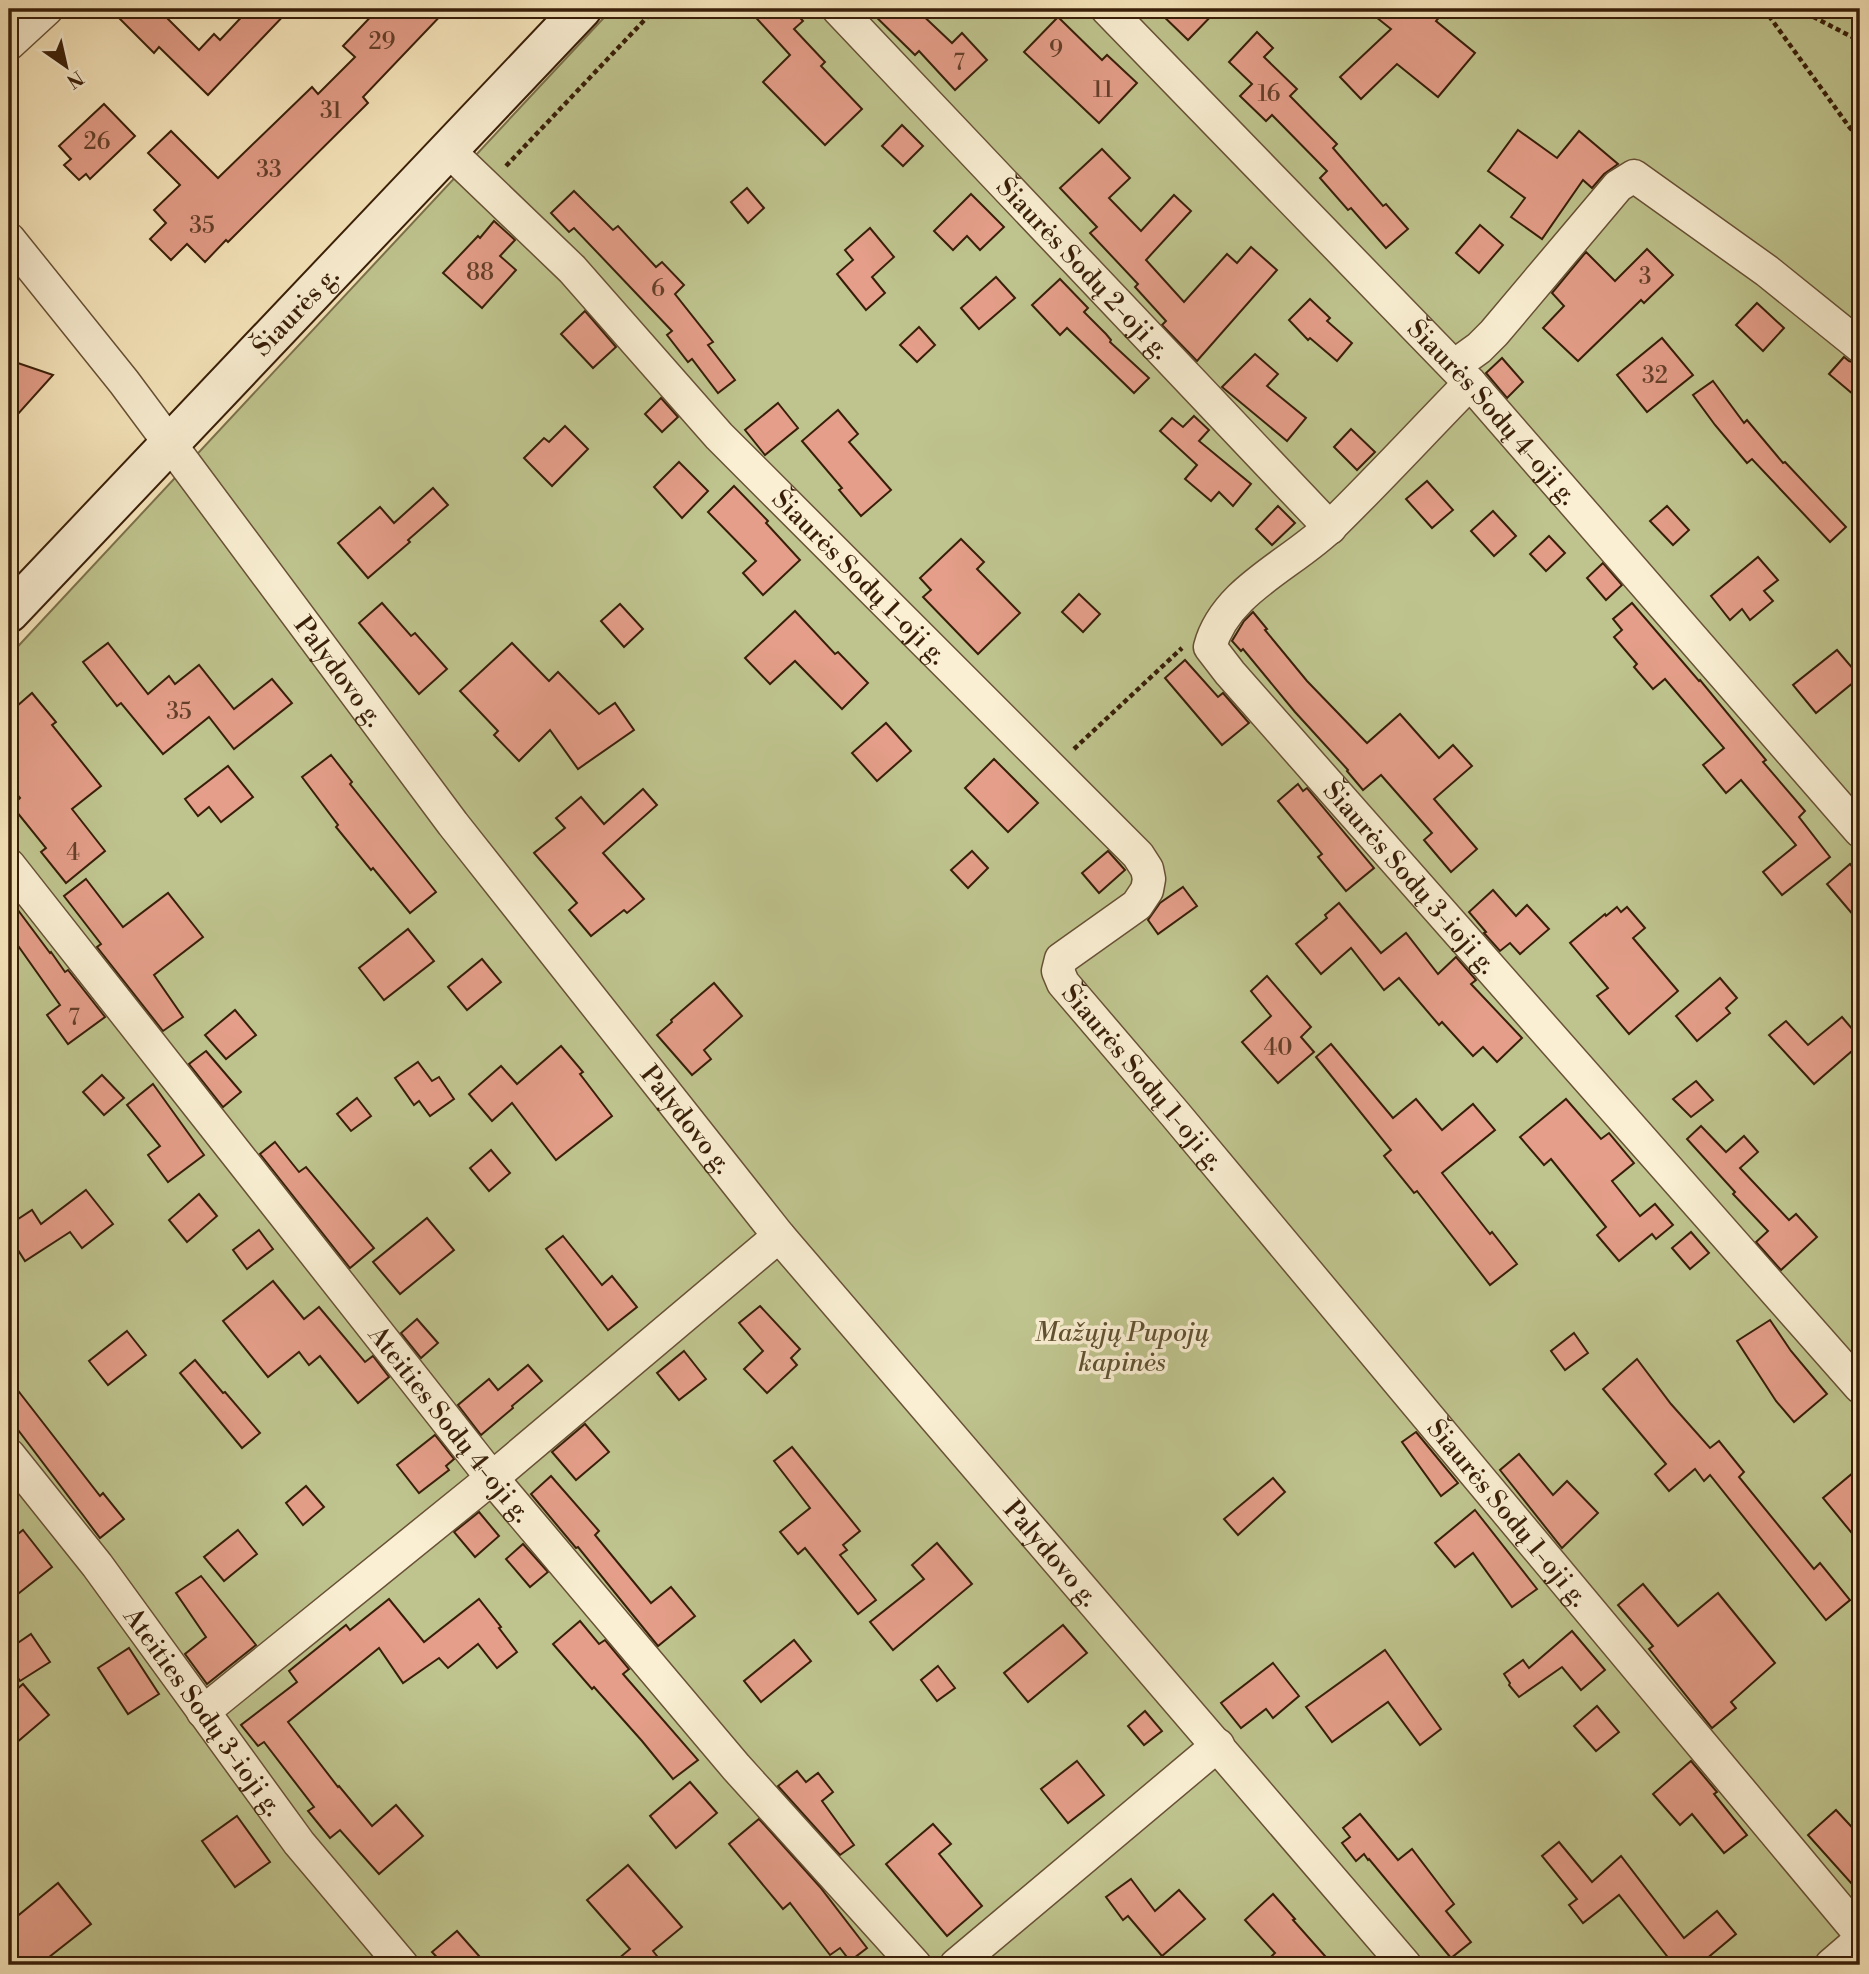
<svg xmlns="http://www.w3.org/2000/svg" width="1869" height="1974" font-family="'Libre Bodoni',serif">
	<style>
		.green { fill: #bfc48e; stroke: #7c724c; stroke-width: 2 }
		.building { fill: #e49e89; stroke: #391f09; stroke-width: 2 }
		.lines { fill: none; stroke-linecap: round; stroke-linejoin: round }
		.street-casing { stroke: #685136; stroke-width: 35 }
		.secondary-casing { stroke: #391f09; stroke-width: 42 }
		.path { stroke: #391f09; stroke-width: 4.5; stroke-dasharray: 5 3.5; stroke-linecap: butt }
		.street { stroke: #faefd3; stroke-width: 32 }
		.secondary { stroke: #faefd3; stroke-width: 38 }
		.labels { text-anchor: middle; stroke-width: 7; stroke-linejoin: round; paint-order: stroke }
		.number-label { font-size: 23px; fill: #643f29 }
		.street-label { font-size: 26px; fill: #391f09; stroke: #faefd3 }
		.park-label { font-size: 26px; font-style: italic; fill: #615131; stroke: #faefd3 }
	</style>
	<rect width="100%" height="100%" fill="#f7e6bc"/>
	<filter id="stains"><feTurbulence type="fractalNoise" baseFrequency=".00286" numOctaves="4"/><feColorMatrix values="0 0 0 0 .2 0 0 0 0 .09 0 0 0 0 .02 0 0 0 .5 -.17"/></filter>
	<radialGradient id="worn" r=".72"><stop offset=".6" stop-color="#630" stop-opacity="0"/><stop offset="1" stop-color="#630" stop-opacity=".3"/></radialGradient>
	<path class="green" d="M612,9H1860V1965H9V656Z"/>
	<g class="building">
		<path d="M110,9H158L199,50L214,34L220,40L249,9H290L208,95L159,47L154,53Z"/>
		<path d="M378,9H447L363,97L368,103L228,242L226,240L205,262L187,244L171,260L150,239L166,223L154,210L180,185L148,153L171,131L218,178L312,87L318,94L355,57L343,46Z"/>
		<path d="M748,9H792L803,21L794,29L825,62L821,66L862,109L825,145L763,82L790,55Z"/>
		<path d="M868,9H916L952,43L962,33L987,60L955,90L919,51L915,55Z"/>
		<path d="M1156,9H1218L1188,40Z"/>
		<path d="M1366,9H1446L1436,21L1475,53L1438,97L1397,64L1361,99L1340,77L1391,29Z"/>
		<path d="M1058,17L1102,60L1107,55L1137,83L1099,123L1024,52Z"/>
		<path d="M1257,32L1273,48L1264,57L1297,89L1290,96L1337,144L1333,148L1383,206L1386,204L1408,229L1386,248L1351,208L1348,210L1320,178L1327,171L1272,115L1266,121L1240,96L1252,84L1229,62Z"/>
		<path d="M104,104L135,136L90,179L86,174L79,180L64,165L71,159L59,146Z"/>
		<path d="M902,125L923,146L903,166L882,146Z"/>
		<path d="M1518,130L1557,158L1579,131L1618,164L1604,174L1592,188L1583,180L1542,239L1511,217L1525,198L1488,171Z"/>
		<path d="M1102,149L1130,178L1109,198L1141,231L1174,195L1191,211L1146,260L1184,302L1227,254L1237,263L1251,247L1277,270L1197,361L1162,325L1166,321L1135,287L1138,284L1090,233L1097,227L1060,188Z"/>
		<path d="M747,188L764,208L748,223L731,202Z"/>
		<path d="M574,191L613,230L618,226L656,267L662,262L684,285L675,294L713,342L708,345L735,380L718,393L692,359L688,362L667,335L672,331L574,228L569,232L551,213Z"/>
		<path d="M971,194L1004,227L980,250L967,236L953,250L934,231Z"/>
		<path d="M494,221L515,240L500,256L516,270L482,308L443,273L478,236L480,238Z"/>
		<path d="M1480,225L1503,245L1479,273L1456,253Z"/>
		<path d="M870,228L894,257L872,277L885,293L866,310L837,274L853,260L845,250Z"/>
		<path d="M1647,249L1673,275L1644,303L1641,300L1578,361L1543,328L1564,306L1552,293L1586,252L1615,281Z"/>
		<path d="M996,277L1015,298L979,329L961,308Z"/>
		<path d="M1060,279L1088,308L1084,312L1106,334L1111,340L1110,342L1149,378L1134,393L1067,328L1060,335L1032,305Z"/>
		<path d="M1310,299L1330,318L1327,321L1352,343L1337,361L1310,338L1308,340L1289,320Z"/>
		<path d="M1757,303L1784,328L1763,351L1736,325Z"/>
		<path d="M585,311L616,347L593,368L561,334Z"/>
		<path d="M919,327L935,345L917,362L900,345Z"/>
		<path d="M1662,338L1693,375L1647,412L1617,375Z"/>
		<path d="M1255,354L1278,374L1267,386L1306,418L1287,441L1222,387Z"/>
		<path d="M1844,357L1849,361L1860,364V400L1829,374Z"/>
		<path d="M1502,358L1523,382L1507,398L1486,373Z"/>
		<path d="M9,360L53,375L9,424Z"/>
		<path d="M1713,381L1744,423L1747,420L1783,463L1785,462L1846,527L1830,542L1752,459L1747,463L1715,425L1693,395Z"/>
		<path d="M661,398L678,417L662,432L645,414Z"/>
		<path d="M778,403L798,428L765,455L745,430Z"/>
		<path d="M838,410L858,434L849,442L891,490L861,516L839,490L842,488L802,441Z"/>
		<path d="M1194,416L1209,430L1199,441L1251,484L1233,506L1219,492L1211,501L1185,479L1197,465L1160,431L1172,418L1183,427Z"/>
		<path d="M565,426L588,449L552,486L524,458L544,438L549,442Z"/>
		<path d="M1351,429L1375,452L1357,470L1334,447Z"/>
		<path d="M679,462L708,491L682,518L654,487Z"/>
		<path d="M1427,481L1453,510L1432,528L1406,499Z"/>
		<path d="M734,486L768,521L766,523L800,560L763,595L743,573L756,561L708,512Z"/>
		<path d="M433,488L448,505L408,540L410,542L368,578L338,543L380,507L394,523Z"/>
		<path d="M1278,506L1295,523L1272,545L1256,529Z"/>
		<path d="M1667,506L1689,530L1673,545L1650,521Z"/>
		<path d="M1493,511L1516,536L1494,556L1471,531Z"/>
		<path d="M1549,536L1565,553L1546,571L1530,554Z"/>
		<path d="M961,539L984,562L977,569L1020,613L978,654L923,597L931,590L920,578Z"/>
		<path d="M1758,557L1778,580L1764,591L1773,601L1750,620L1742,609L1730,620L1711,596Z"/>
		<path d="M1603,563L1622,585L1606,600L1587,578Z"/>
		<path d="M1079,594L1100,614L1083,632L1062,612Z"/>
		<path d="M382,603L411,636L415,633L447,669L419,694L359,623Z"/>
		<path d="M1632,603L1699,681L1700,680L1766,760L1763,762L1805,811L1799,817L1830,857L1782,895L1763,872L1796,845L1741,780L1726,793L1703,765L1724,748L1665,679L1653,689L1634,667L1637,664L1614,637L1622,630L1613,619Z"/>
		<path d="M620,604L643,629L624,647L601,621Z"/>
		<path d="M795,611L835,654L838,652L868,683L842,709L795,661L770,684L745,658Z"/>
		<path d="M1253,612L1267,629L1265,630L1307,681L1367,743L1400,714L1439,758L1453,745L1472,766L1434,799L1477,849L1451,872L1424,840L1432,833L1381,775L1363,790L1347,771L1348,770L1295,712L1243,649L1241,651L1232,641L1244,621Z"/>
		<path d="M108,643L148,694L169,676L175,684L199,665L234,709L272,679L292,703L234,749L209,717L163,754L121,703L117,706L83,662Z"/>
		<path d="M512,643L549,681L558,672L599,714L615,703L634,730L578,769L550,730L519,761L494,735L498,731L460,691Z"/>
		<path d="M1837,650L1860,677L1816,713L1793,685Z"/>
		<path d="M1185,660L1218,697L1223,693L1249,723L1222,745L1165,678Z"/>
		<path d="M32,693L56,722L52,725L101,786L72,809L105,851L66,883L41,852L46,848L12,806L20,798L9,785V713Z"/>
		<path d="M886,723L911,751L877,781L852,753Z"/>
		<path d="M331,755L352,782L350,784L436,892L410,913L373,868L371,870L336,827L338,825L302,777Z"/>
		<path d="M994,759L1038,803L1008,832L965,788Z"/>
		<path d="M228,766L253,797L221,822L209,807L198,816L185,799Z"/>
		<path d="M1298,784L1303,791L1307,788L1374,868L1346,891L1318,857L1322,854L1278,801Z"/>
		<path d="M643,789L657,805L603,853L644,899L627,913L624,910L591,936L569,910L577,903L534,853L565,828L556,818L581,797L604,824Z"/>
		<path d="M972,851L988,868L968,888L951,870Z"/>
		<path d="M1108,851L1125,870L1099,893L1082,873Z"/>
		<path d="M1850,864L1860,876V923L1827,884Z"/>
		<path d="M86,879L123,927L168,893L203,937L154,975L183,1017L163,1031L97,947L101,944L64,896Z"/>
		<path d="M1183,887L1197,906L1158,934L1148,920L1160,903Z"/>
		<path d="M1493,890L1516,916L1527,905L1549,929L1520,954L1510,943L1500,951L1484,933L1486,932L1469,912Z"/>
		<path d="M9,898L50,953L51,952L65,972L68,970L105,1017L68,1044L47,1015L60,1005L9,933Z"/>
		<path d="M1339,903L1381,953L1406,933L1438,974L1456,957L1476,980L1471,984L1522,1038L1497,1062L1483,1047L1473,1056L1442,1022L1439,1025L1399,978L1384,990L1351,948L1321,974L1296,944L1327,918L1325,915Z"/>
		<path d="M1617,907L1621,912L1627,907L1645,928L1633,938L1678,991L1629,1034L1597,996L1608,988L1570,943L1605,914L1606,916Z"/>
		<path d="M408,929L434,961L384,1000L359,968Z"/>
		<path d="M482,959L501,982L467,1010L448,987Z"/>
		<path d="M1267,976L1311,1027L1301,1037L1314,1052L1278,1083L1242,1042L1271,1016L1251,991Z"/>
		<path d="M1720,978L1737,998L1726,1008L1730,1013L1697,1041L1676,1016Z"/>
		<path d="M714,983L742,1016L704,1050L711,1059L692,1075L657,1035L672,1022L671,1020Z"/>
		<path d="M235,1010L256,1035L226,1059L205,1035Z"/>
		<path d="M1842,1017L1860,1038V1044L1814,1084L1769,1035L1786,1021L1808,1045Z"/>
		<path d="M1331,1044L1393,1118L1416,1099L1442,1130L1473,1104L1495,1130L1442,1173L1490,1234L1492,1232L1517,1264L1490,1285L1417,1191L1414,1193L1384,1156L1391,1150L1316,1057Z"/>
		<path d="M561,1046L583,1072L580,1074L612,1116L556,1160L512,1103L492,1121L469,1094L501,1066L517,1084Z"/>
		<path d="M206,1051L241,1092L223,1107L189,1064Z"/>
		<path d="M418,1062L432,1081L439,1077L454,1099L430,1116L419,1101L414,1105L395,1078Z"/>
		<path d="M102,1075L124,1098L104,1115L83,1092Z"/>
		<path d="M1696,1081L1713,1100L1691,1117L1673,1099Z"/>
		<path d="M153,1084L204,1155L168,1182L148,1155L160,1146L127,1105Z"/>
		<path d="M357,1098L371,1116L351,1131L337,1114Z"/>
		<path d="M1566,1099L1601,1139L1609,1133L1634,1163L1612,1181L1640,1216L1655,1204L1673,1225L1656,1239L1652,1234L1619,1261L1597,1235L1606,1227L1551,1159L1544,1165L1520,1137Z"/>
		<path d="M1701,1126L1726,1152L1744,1136L1758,1152L1740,1168L1789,1220L1796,1214L1817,1237L1781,1270L1756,1242L1768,1231L1733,1194L1735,1192L1687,1139Z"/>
		<path d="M275,1142L299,1172L306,1167L374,1248L350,1268L260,1154Z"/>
		<path d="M491,1150L510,1173L489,1191L470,1168Z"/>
		<path d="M86,1190L113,1224L82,1248L70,1232L25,1261L9,1236V1225L32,1210L41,1224Z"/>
		<path d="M199,1194L217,1216L187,1242L169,1220Z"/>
		<path d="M427,1218L454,1250L400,1294L373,1262Z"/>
		<path d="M259,1230L273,1249L247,1269L233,1250Z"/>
		<path d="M1691,1232L1709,1253L1690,1269L1672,1248Z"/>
		<path d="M563,1236L602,1285L612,1276L637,1307L608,1330L546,1249Z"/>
		<path d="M273,1281L304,1319L319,1307L365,1362L373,1356L389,1377L358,1403L320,1356L309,1365L299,1352L268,1377L223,1321Z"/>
		<path d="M760,1306L800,1349L791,1358L797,1365L767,1393L744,1369L763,1351L739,1323Z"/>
		<path d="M417,1319L438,1343L421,1358L401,1333Z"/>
		<path d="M1770,1320L1791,1351L1827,1394L1794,1422L1776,1401L1737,1341Z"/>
		<path d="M127,1331L146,1355L108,1385L89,1361Z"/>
		<path d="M1574,1333L1588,1353L1565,1370L1551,1351Z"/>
		<path d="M684,1351L706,1379L679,1400L657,1373Z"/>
		<path d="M1637,1359L1671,1404L1710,1448L1719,1441L1744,1472L1739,1477L1814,1569L1820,1563L1850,1600L1826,1620L1710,1475L1704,1481L1695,1469L1669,1491L1655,1474L1666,1464L1603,1389Z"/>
		<path d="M195,1360L223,1393L225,1392L260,1433L242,1448L180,1373Z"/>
		<path d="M528,1365L542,1381L512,1406L513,1408L481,1435L458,1405L489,1379L498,1390Z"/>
		<path d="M9,1379L100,1496L103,1493L124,1519L100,1538L9,1418Z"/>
		<path d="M585,1424L609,1452L576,1480L552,1452Z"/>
		<path d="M1416,1432L1458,1483L1441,1496L1402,1442Z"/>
		<path d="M435,1435L454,1459L446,1466L449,1470L419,1493L397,1465Z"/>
		<path d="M792,1447L860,1531L843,1545L847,1550L840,1555L876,1600L858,1614L805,1548L798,1554L780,1532L810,1508L774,1461Z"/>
		<path d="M1519,1454L1553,1495L1567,1481L1598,1513L1562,1548L1500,1470Z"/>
		<path d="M1860,1467V1543L1823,1498Z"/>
		<path d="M551,1476L599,1531L595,1535L651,1603L671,1587L695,1616L658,1646L578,1547L576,1548L531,1494Z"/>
		<path d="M1273,1478L1285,1492L1238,1535L1224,1519Z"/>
		<path d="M306,1486L324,1507L303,1525L286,1503Z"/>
		<path d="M1475,1510L1537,1589L1512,1607L1473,1553L1455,1567L1435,1543Z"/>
		<path d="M479,1512L499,1536L475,1557L454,1532Z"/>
		<path d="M23,1530L52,1567L9,1601V1541Z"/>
		<path d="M238,1530L257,1554L224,1581L204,1557Z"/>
		<path d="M937,1543L972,1584L893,1650L870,1622L924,1579L912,1565Z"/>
		<path d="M523,1544L548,1572L530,1587L506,1559Z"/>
		<path d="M201,1576L256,1645L207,1684L185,1654L206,1637L176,1593Z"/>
		<path d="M1643,1584L1678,1626L1718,1593L1775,1663L1731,1702L1736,1708L1712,1728L1649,1649L1653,1646L1618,1605Z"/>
		<path d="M389,1599L424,1642L479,1599L501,1627L499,1628L517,1652L497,1668L478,1644L448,1668L439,1658L403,1683L379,1648L288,1722L338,1787L339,1786L372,1826L396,1805L423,1836L379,1874L340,1830L330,1838L308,1811L314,1807L264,1742L258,1746L241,1725L297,1682L289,1671L346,1625L350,1630Z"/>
		<path d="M580,1621L599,1644L605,1640L629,1669L623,1674L698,1760L673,1779L642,1741L594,1687L592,1689L553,1644Z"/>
		<path d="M1063,1625L1087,1653L1028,1702L1004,1673Z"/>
		<path d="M1572,1631L1605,1670L1581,1690L1562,1667L1519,1697L1509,1685L1510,1683L1504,1674L1523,1660L1529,1668Z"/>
		<path d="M31,1634L50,1662L20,1681L9,1664V1649Z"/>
		<path d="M794,1640L811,1661L761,1702L744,1681Z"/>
		<path d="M129,1648L159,1694L128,1714L98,1668Z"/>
		<path d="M1385,1650L1441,1729L1420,1745L1388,1702L1332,1742L1306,1707Z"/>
		<path d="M1273,1663L1299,1696L1273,1718L1266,1709L1241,1728L1221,1703Z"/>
		<path d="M938,1666L955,1688L937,1701L921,1680Z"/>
		<path d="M23,1684L49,1715L9,1749V1696Z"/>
		<path d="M1597,1706L1619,1732L1596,1751L1574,1726Z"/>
		<path d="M1145,1711L1162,1731L1144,1745L1128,1726Z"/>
		<path d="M1077,1761L1104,1795L1068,1823L1041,1789Z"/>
		<path d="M1691,1761L1717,1792L1714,1794L1747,1835L1724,1853L1692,1814L1680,1825L1653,1794Z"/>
		<path d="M797,1771L806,1782L818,1773L833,1792L822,1801L854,1845L840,1855L778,1786Z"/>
		<path d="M690,1782L717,1813L676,1848L650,1816Z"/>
		<path d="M1836,1810L1860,1836V1893L1808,1835Z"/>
		<path d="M1360,1814L1398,1860L1412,1849L1454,1904L1446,1911L1471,1942L1451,1958L1369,1859L1368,1860L1364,1854L1356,1861L1342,1843L1350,1837L1343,1828Z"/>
		<path d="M237,1816L270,1862L235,1887L202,1841Z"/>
		<path d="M759,1819L820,1887L867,1948L850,1961L840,1948L830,1955L790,1903L783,1909L729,1844Z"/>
		<path d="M933,1824L951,1844L939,1854L982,1906L947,1936L886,1864Z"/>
		<path d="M1559,1842L1592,1882L1621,1856L1684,1938L1717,1911L1736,1934L1699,1965H1674L1619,1895L1583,1923L1569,1905L1577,1899L1542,1856Z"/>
		<path d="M628,1865L682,1927L653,1951L664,1965H611L630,1949L587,1900Z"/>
		<path d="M1131,1879L1155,1911L1179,1890L1205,1919L1162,1956L1128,1916L1123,1920L1106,1897Z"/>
		<path d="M58,1883L91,1924L39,1965H9V1923Z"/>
		<path d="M1273,1894L1295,1919L1293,1920L1333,1965H1262L1275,1953L1245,1920Z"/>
		<path d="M457,1931L487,1965H444L432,1952Z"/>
	</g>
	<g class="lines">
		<g class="street-casing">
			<g id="street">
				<path id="s1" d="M838,9L1330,528"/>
				<path id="s2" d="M1107,9L1470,383L1860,831"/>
				<path d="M9,44L47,9"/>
				<path id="s3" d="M449,151L572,269L719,436L1138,855L1147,869L1149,879L1147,890L1137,905L1061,959L1058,971L1063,983L1175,1114L1860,1934"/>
				<path id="s4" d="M9,239L124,382L453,824L779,1236L1405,1965"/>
				<path d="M1454,366L1479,348L1494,333L1618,186L1634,176L1767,271L1860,346"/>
				<path id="s5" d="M1470,383C1424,430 1379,479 1332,525C1293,564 1225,590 1210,647L1230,673L1860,1387"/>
				<path id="s6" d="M9,865L492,1478L736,1767L915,1965"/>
				<path id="s7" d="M9,1455L97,1565L299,1843L402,1965"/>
				<path d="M203,1712L492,1478L779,1236"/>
				<path d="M956,1965L1218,1745"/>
				<path d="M1831,1965L1860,1940"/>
			</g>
		</g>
		<g class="secondary-casing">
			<g id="secondary">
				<path id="s8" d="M9,613L582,9"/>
			</g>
		</g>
		<g class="path">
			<path d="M1764,9L1850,128L1860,138"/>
			<path d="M1798,9L1860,41"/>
			<path d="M506,166L655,9"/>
			<path d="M1074,749L1182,648"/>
		</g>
		<use href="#street" class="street"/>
		<use href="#secondary" class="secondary"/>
	</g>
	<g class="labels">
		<g class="number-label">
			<text x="382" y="49">29</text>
			<text x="1056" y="57">9</text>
			<text x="959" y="70">7</text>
			<text x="1103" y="97">11</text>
			<text x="1269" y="101">16</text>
			<text x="331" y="118">31</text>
			<text x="97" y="149">26</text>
			<text x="269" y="177">33</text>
			<text x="202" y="233">35</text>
			<text x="480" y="280">88</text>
			<text x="1645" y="284">3</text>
			<text x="658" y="296">6</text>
			<text x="1655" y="383">32</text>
			<text x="179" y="719">35</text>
			<text x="73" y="860">4</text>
			<text x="74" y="1025">7</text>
			<text x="1278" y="1055">40</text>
		</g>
		<g class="street-label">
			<text dy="9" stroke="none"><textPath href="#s1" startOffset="357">Šiaurės Sodų 2-oji g.</textPath></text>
			<text dy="9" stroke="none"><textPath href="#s8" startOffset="416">Šiaurės g.</textPath></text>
			<text dy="9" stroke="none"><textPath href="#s2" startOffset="558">Šiaurės Sodų 4-oji g.</textPath></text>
			<text dy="9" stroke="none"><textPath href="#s3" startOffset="592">Šiaurės Sodų 1-oji g.</textPath></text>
			<text dy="9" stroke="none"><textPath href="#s4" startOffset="544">Palydovo g.</textPath></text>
			<text dy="9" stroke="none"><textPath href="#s5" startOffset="679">Šiaurės Sodų 3-ioji g.</textPath></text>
			<text dy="9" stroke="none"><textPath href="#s3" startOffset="1284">Šiaurės Sodų 1-oji g.</textPath></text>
			<text dy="9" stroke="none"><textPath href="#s4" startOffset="1111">Palydovo g.</textPath></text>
			<text dy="9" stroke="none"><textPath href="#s6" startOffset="712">Ateities Sodų 4-oji g.</textPath></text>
			<text dy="9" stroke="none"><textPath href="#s3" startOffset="1852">Šiaurės Sodų 1-oji g.</textPath></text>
			<text dy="9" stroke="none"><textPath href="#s4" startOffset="1678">Palydovo g.</textPath></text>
			<text dy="9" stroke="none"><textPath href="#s7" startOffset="322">Ateities Sodų 3-ioji g.</textPath></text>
		</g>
		<g class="park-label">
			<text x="1122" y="1341">Mažųjų Pupojų<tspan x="1122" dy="30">kapinės</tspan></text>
		</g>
	</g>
	<rect width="1869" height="1974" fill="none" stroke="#f7e6bc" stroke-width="35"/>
	<rect x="10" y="10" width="1848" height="1953" fill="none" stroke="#391f09" stroke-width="3.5"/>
	<rect x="18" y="18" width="1834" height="1939" fill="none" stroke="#391f09" stroke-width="2"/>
	<g transform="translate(66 66) rotate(146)" stroke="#faefd3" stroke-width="5" paint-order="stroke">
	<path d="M0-5L12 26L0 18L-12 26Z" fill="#391f09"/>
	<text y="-10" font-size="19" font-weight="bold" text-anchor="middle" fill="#391f09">N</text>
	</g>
	<rect width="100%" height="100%" filter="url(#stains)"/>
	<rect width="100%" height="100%" fill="url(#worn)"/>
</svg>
